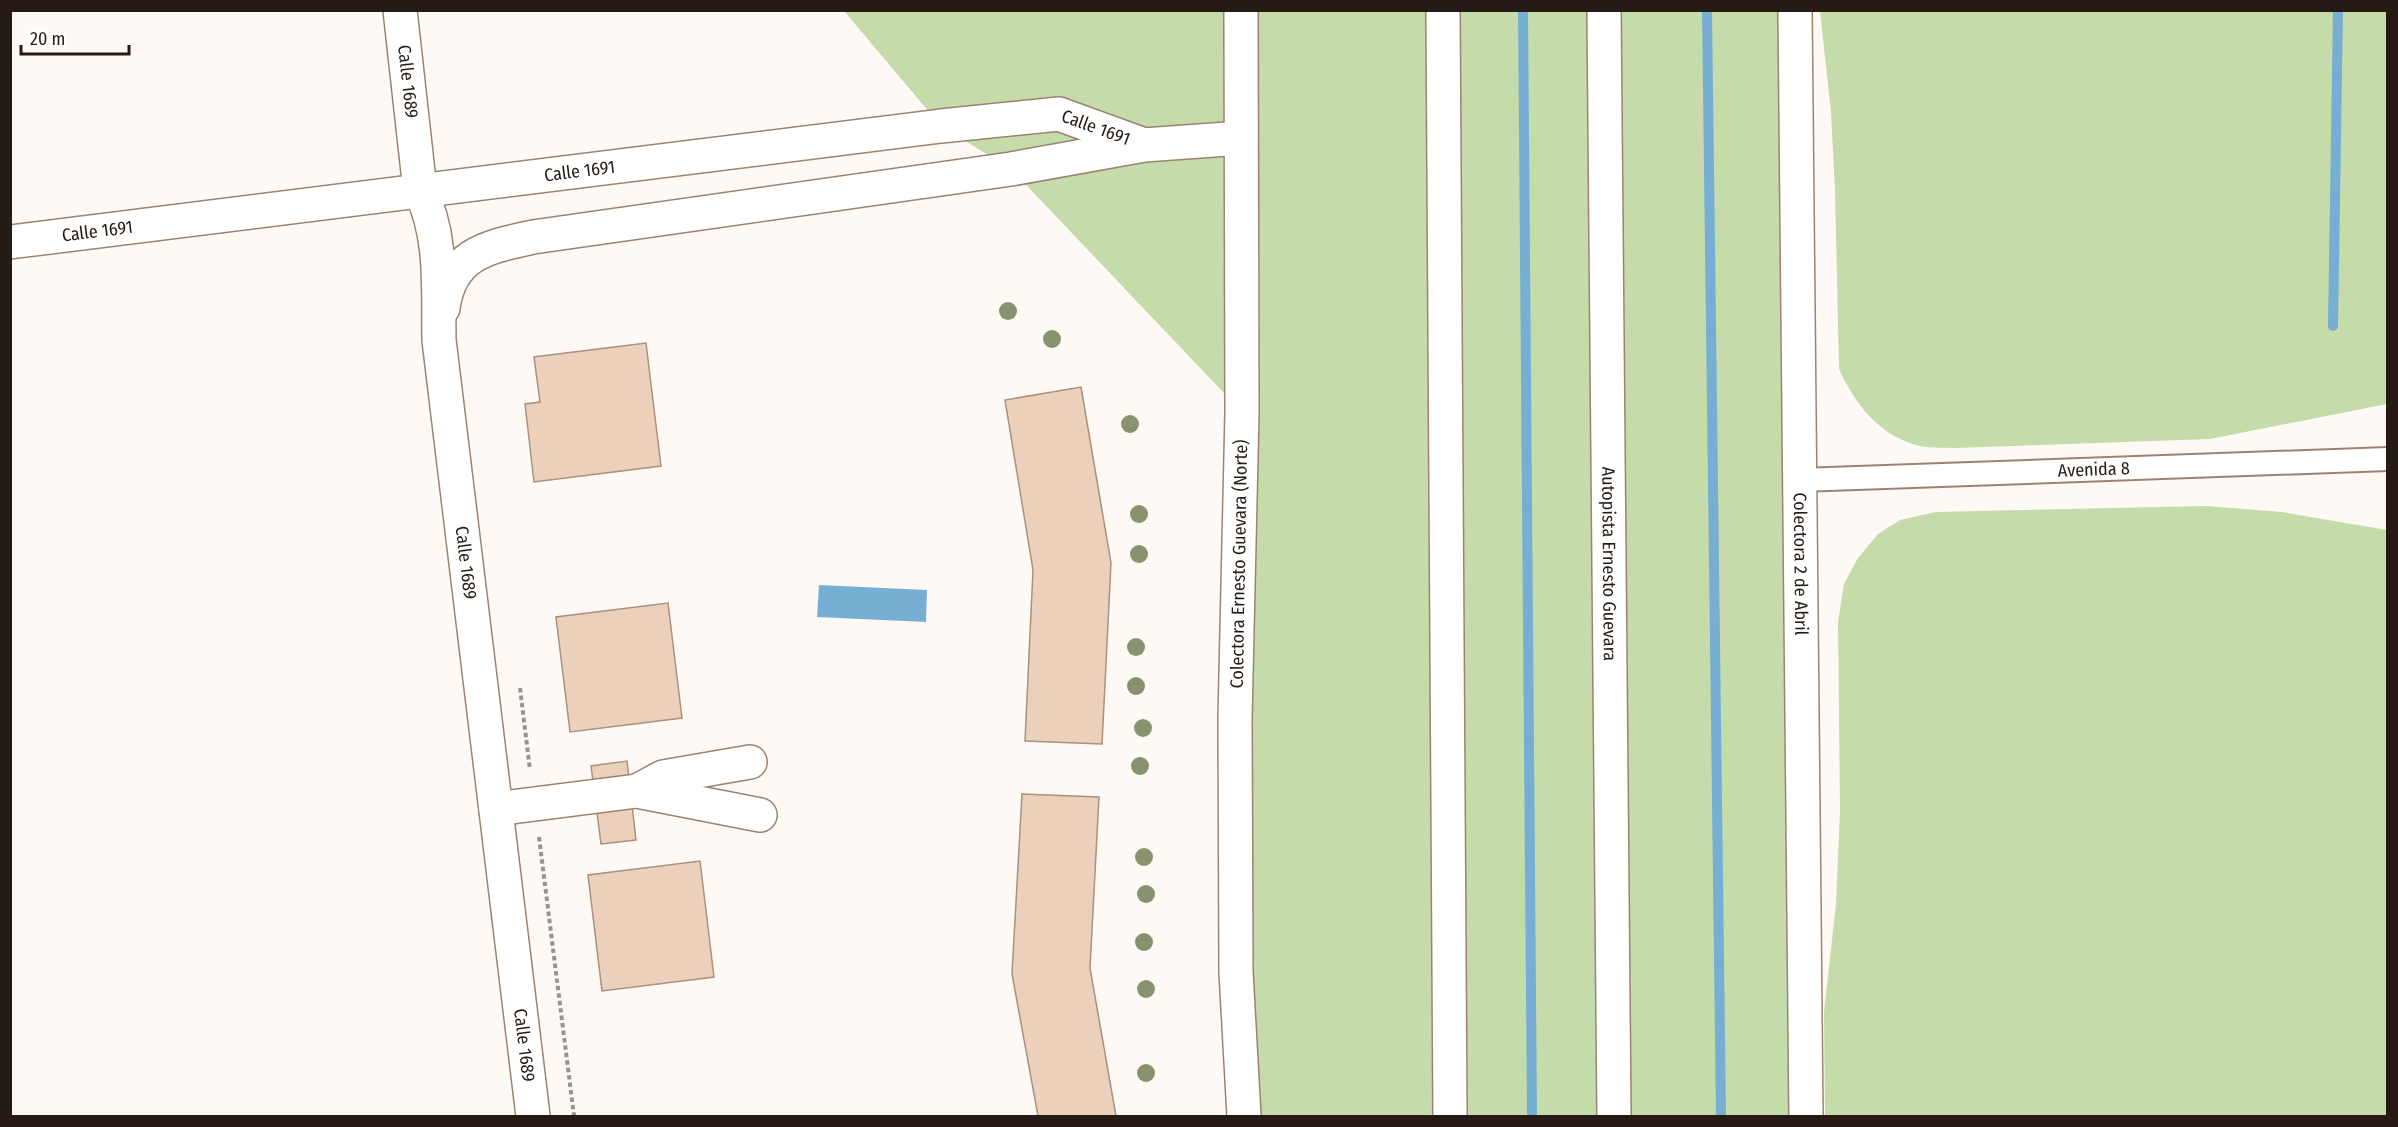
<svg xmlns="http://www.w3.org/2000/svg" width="2398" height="1127" font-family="'Fira Sans Condensed',sans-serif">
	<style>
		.green { fill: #c5dba9 }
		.water { fill: #77aed3 }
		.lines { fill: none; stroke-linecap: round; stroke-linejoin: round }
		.stream { stroke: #77aed3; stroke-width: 10 }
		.building { fill: #ebd0bb; stroke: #aa907d; stroke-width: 1.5 }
		.service-casing { stroke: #9c8371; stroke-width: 26 }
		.minor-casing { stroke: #9c8371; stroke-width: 36 }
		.secondary-casing { stroke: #9c8371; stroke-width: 36 }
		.motorway-casing { stroke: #9c8371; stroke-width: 36 }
		.path { stroke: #9a928d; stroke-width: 4; stroke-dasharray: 4.5 3; stroke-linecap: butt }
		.service { stroke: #fff; stroke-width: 22 }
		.minor { stroke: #fff; stroke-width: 33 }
		.secondary { stroke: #fff; stroke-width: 33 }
		.motorway { stroke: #fff; stroke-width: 33 }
		.tree { fill: #89926e }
		.labels { text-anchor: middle; stroke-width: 4.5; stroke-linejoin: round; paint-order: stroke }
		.street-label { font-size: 18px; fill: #251b14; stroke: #fff }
	</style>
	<rect width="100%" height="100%" fill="#fff9f5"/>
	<g class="green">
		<path d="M844,11H1795L1806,1116H1244L1242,412L1011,169L941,126Z"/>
		<path d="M1820,11H2387V404L2210,439L1954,448C1942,447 1928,449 1916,445C1878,434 1855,404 1839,369L1835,190L1831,112Z"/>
		<path d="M2206,506L2282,512L2387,530V1116H1825L1824,1012L1836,904L1840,811L1838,622L1844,584L1858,558L1878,534L1900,520L1936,512Z"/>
	</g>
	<path class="water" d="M819,585L927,590L926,622L817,617Z"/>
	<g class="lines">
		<g class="stream">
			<path d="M1523,10L1532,1116"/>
			<path d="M1707,10L1721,1116"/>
			<path d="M2333,326L2338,10"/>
		</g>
	</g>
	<g class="building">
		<path d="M646,343L661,466L534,482L525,404L540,402L534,357Z"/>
		<path d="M1081,387L1111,563L1102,744L1025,741L1033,570L1005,400Z"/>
		<path d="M668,603L682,718L570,732L556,617Z"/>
		<path d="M627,761L636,840L601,844L591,766Z"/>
		<path d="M1022,794L1099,797L1090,968L1116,1116H1038L1012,974Z"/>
		<path d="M700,861L714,977L602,991L588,875Z"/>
	</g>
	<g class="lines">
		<g class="service-casing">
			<g id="service">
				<path id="s1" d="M1800,480L2388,459"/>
			</g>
		</g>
		<g class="minor-casing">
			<g id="minor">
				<path id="s2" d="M400,10L420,190C443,236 438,289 439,340L533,1116"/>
				<path d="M1241,10L1242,412L1235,718L1236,972L1244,1116"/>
				<path id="s3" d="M10,242L941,126L1059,114L1144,145"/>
				<path d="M443,308C450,254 487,247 533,237L1011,169L1144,145L1241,138"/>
				<path d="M637,791L663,777L750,762"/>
				<path d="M496,809L637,791L760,815"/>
			</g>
		</g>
		<g class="secondary-casing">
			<g id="secondary">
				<path id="s4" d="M1795,10L1806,1116"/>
			</g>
		</g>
		<g class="motorway-casing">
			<g id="motorway">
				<path d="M1443,10L1450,1116"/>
				<path id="s5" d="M1604,10L1614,1116"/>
			</g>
		</g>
		<g class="path">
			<path d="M520,688L530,770"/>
			<path d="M539,837L574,1116"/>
		</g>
		<use href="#service" class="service"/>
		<use href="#minor" class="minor"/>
		<use href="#secondary" class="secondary"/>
		<use href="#motorway" class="motorway"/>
	</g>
	<g class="tree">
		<circle cx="1008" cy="311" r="9"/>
		<circle cx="1052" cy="339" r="9"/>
		<circle cx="1130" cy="424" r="9"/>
		<circle cx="1139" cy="514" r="9"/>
		<circle cx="1139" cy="554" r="9"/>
		<circle cx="1136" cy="647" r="9"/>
		<circle cx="1136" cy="686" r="9"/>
		<circle cx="1143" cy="728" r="9"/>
		<circle cx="1140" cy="766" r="9"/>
		<circle cx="1144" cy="857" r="9"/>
		<circle cx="1146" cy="894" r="9"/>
		<circle cx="1144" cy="942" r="9"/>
		<circle cx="1146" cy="989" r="9"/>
		<circle cx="1146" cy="1073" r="9"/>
	</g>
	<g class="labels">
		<g class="street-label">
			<text dy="6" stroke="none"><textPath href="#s2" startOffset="72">Calle 1689</textPath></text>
			<text dy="6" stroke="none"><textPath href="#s3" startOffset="1096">Calle 1691</textPath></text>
			<text dy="6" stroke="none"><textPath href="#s3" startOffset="574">Calle 1691</textPath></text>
			<text dy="6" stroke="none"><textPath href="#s3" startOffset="88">Calle 1691</textPath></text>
			<text dy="6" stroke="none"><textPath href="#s1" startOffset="294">Avenida 8</textPath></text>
			<text dy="6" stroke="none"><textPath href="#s2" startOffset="558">Calle 1689</textPath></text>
			<text dy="6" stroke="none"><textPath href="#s4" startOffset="554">Colectora 2 de Abril</textPath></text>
			<text transform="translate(1239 564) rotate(-89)" y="6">Colectora Ernesto Guevara (Norte)</text>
			<text dy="6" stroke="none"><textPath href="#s5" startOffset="554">Autopista Ernesto Guevara</textPath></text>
			<text dy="6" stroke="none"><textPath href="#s2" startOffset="1044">Calle 1689</textPath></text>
		</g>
	</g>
	<rect width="2398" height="1127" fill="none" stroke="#251b14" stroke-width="24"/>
	<path d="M21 45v9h108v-9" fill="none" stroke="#251b14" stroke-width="3"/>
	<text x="30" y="45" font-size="18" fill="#251b14" stroke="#ffffff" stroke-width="4.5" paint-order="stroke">20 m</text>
</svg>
